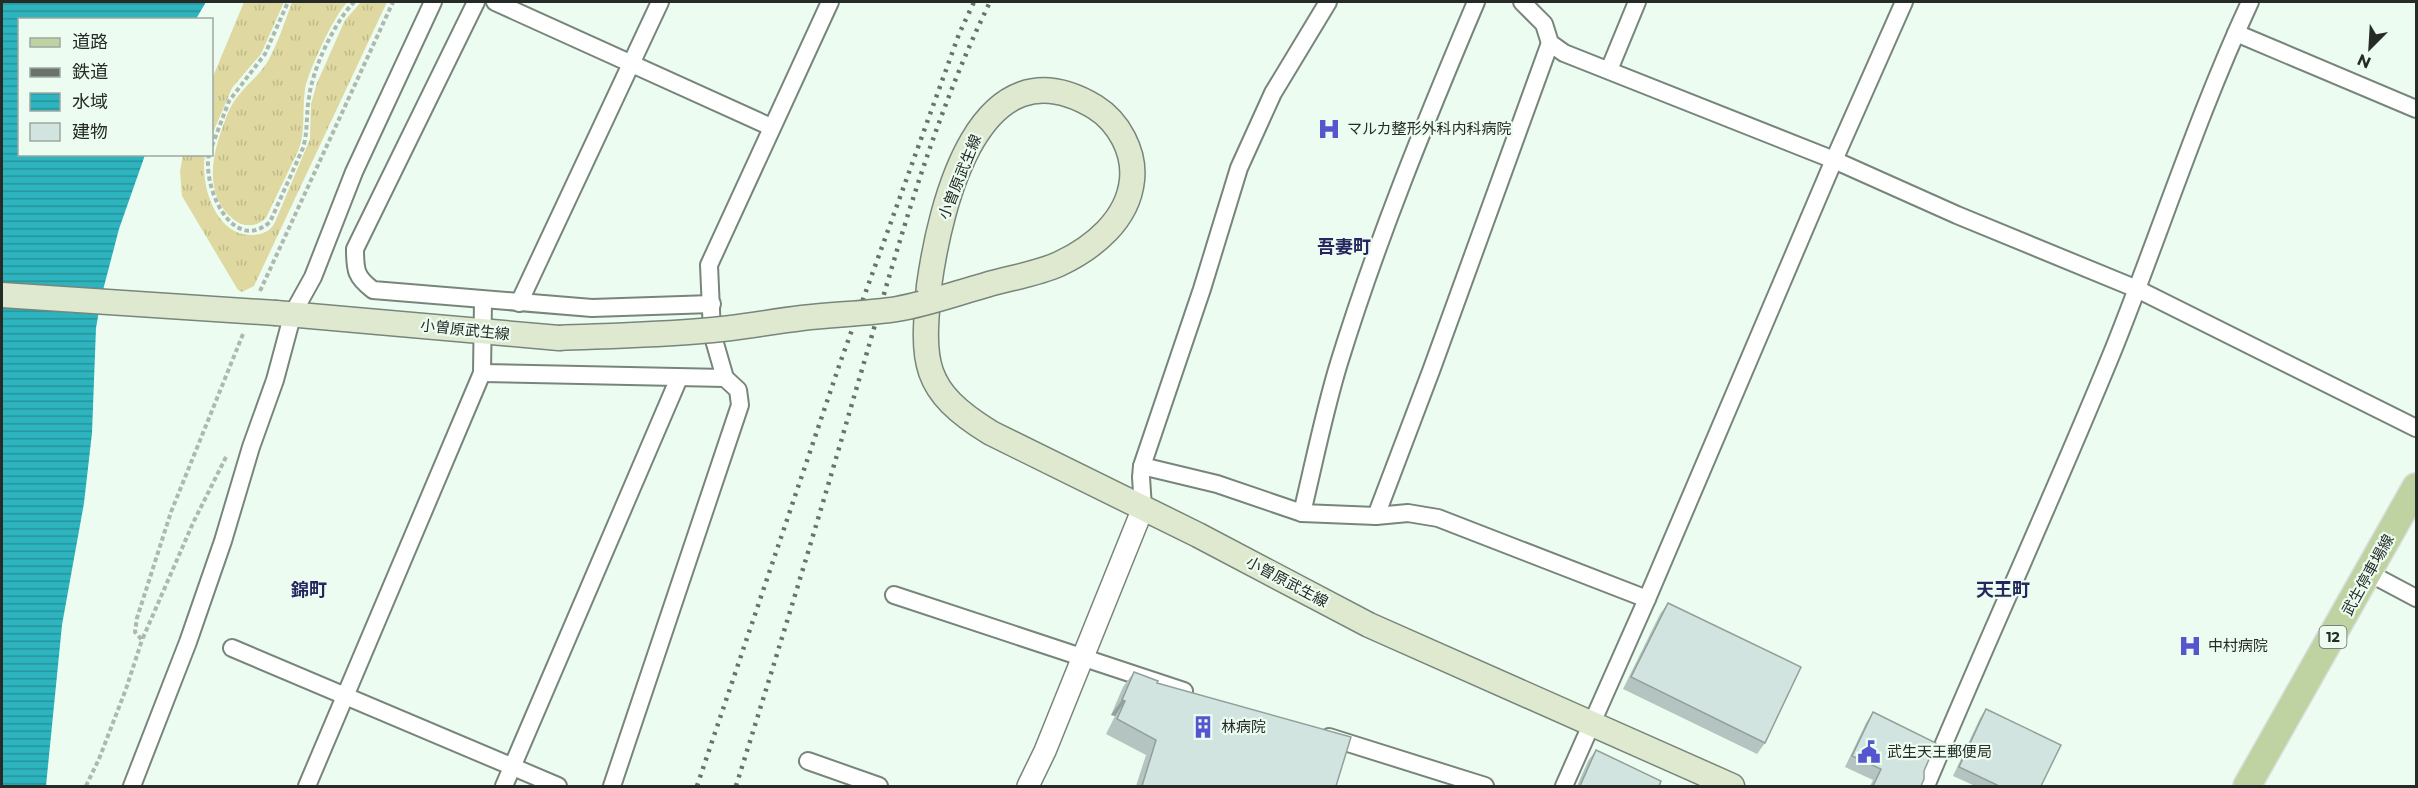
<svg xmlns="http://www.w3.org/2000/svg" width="2418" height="788" font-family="Montserrat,'Noto Sans JP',sans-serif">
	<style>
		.grass { fill: url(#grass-tufts) }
		.water { fill: url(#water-rules) }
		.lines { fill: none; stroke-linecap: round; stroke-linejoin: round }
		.minor-casing { stroke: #78857b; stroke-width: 20 }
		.tertiary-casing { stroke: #78857b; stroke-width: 24 }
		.secondary-casing { stroke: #78857b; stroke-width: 27 }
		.primary-casing { stroke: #dcdddc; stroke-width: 30 }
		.path { stroke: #adb8af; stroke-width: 4; stroke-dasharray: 4.5 3; stroke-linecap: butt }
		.minor { stroke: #fff; stroke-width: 16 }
		.tertiary { stroke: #fff; stroke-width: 21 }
		.secondary { stroke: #dfe9d0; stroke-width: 24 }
		.primary { stroke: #bfd3a2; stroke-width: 27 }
		.rail { stroke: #69726b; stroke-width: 4.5; stroke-dasharray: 3 6; stroke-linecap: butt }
		.secondary-bridge-casing { stroke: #78857b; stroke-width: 27; stroke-linecap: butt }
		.secondary-bridge { stroke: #dfe9d0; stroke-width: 24 }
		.wall { fill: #b4c4c0 }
		.shaded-wall { fill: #92a09c }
		.building { fill: #d1e4df; stroke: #92a09c; stroke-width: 1.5 }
		.labels { text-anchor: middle; stroke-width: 4.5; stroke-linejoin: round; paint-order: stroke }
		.shield { fill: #edfcf0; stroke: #626a63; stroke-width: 1.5 }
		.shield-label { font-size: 14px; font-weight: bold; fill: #262b27 }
		.poi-label { font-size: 15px; fill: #262b27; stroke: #edfcf0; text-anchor: start }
		.street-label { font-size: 15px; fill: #262b27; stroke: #edfcf0 }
		.quarter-label { font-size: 18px; font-weight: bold; fill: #25265f; stroke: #edfcf0 }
	</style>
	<defs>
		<pattern id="grass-tufts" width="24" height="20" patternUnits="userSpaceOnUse" patternTransform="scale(1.5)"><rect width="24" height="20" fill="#dfd8a0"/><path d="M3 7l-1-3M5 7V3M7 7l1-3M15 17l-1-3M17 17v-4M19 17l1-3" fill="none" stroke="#bfba8a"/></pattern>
		<pattern id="water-rules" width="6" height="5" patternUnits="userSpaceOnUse" patternTransform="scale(1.5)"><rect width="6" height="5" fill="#2db4be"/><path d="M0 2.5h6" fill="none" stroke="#26939a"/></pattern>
	</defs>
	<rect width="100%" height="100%" fill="#edfcf0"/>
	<g class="grass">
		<path d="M244,2H284L261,54L232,88L212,135V79Z"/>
		<path d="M292,2H348C336,11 307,74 305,90C302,110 306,133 298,151L266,218C257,227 243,228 233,219C205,195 211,159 222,129C226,118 230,105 238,96C247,84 260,75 268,61C278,43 285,21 292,2Z"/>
		<path d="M361,2H387L254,286L242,292L238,290L182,196L180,171L183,155H205C200,184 215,236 252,235C262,235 271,231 275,222L310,139L311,104L317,83L345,20Z"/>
	</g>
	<path class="water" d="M2,2H206L196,19L20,20V154L145,155L119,229L102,294L96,328L92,433L84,503L62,625L46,786H2Z"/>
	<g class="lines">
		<g class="minor-casing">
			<g id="minor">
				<path d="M476,2L355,249C355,271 356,277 373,290L592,308L712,304"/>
				<path d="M495,2L771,127"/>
				<path d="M1522,2L1544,24L1550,43L1564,53L1834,160L1957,215L2137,289L2416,428"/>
				<path d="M2236,33L2416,109"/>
				<path d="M1609,70L1637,2"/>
				<path d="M519,303L660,2"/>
				<path d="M482,373L725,378L738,390L740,405L612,786"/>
				<path d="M725,378L712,333L709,265L830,2"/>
				<path d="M1142,466L1217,484L1302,513L1376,516L1408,513L1438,518L1647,599"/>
				<path d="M1143,508L1141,477L1142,466L1202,289L1239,168L1273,93L1328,2"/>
				<path d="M1302,513C1314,463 1324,412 1339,363C1377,240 1426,120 1476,2"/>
				<path d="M1376,516L1431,371L1550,43"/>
				<path d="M2369,573L2416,598"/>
				<path d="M894,595L1184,691"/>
				<path d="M232,648L558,786"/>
				<path d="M1329,737L1485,786"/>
				<path d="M808,761L879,786"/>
				<path d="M132,786L188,642L223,541L251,447L275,380L293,313L313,277L354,172L433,2"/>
				<path d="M307,786L482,373L483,301"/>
				<path d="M504,786L679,378"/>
				<path d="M1564,786L1647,599L1834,160L1904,2"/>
				<path d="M1926,786C1987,640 2054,495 2114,348C2160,233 2198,114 2250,2"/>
			</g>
		</g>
		<g class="tertiary-casing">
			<path id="tertiary" d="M1028,786L1045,751L1143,508"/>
		</g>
		<g class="secondary-casing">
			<g id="secondary">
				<path d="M929,286C922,363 921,390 991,433L1198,535L1369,625L1732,786"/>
				<path d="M276,313L559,338"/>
			</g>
		</g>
		<g class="primary-casing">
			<path id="primary" d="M2247,786L2416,487"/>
		</g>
		<g class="path">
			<path d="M212,146L229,101L265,54L288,2"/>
			<path d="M209,154C202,186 232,255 270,222L303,148C308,132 306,114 309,97C313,68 334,23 354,2"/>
			<path d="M260,291L393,2"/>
			<path d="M226,457L193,523L142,640L135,632L137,618L171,512L243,334"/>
			<path d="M86,786L99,759L126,689L142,640"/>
		</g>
		<use href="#minor" class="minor"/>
		<use href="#tertiary" class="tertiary"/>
		<use href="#secondary" class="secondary"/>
		<use href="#primary" class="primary"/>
		<g class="rail">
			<path d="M697,786L840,363L959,34L974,2"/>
			<path d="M736,786C778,652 819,518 858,383C896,254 931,122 990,2"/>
		</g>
		<g class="secondary-bridge-casing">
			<g id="secondary-bridge">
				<path d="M2,295L276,313"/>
				<path d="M559,338C606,336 654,335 701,331C735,329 768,322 802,318C833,314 866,314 897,309C927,304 957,293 986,285C1009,278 1037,274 1059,264C1093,248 1128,220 1132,180C1135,152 1119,122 1095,107C979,37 940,206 929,286"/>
			</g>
		</g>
		<use href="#secondary-bridge" class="secondary-bridge"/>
	</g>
	<g class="wall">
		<path d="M1668,603L1765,743L1757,754L1623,689L1660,614Z"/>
		<path d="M1134,672L1157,683L1336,786H1136L1146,755L1106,734L1115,716L1111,715L1123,687Z"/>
		<path d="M1986,709L2041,786H1975L1953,776L1980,718Z"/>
		<path d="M1873,712L1924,771L1921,786H1870L1873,780L1845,767L1866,723Z"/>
		<path d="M1596,750L1659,786H1577L1588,761Z"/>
	</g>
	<path class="shaded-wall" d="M1122,700L1125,701L1115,716L1111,715Z"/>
	<g class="building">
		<path d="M1668,603L1801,667L1765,743L1631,677Z"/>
		<path d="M1134,672L1158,681L1157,683L1351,737L1336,786H1142L1156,740L1117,719L1125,701L1122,700Z"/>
		<path d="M1986,709L2061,745L2041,786H1999L1959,767Z"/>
		<path d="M1873,712L1936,743L1924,771V779L1921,786H1873L1881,769L1852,756Z"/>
		<path d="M1596,750L1661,781L1659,786H1580Z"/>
	</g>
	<defs>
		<g id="hospital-bare" transform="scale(1.8)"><path d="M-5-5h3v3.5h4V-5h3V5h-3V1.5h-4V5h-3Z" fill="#5555cd" stroke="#edfcf0" stroke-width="2.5" paint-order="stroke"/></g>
		<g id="building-bare" transform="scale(1.8)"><path d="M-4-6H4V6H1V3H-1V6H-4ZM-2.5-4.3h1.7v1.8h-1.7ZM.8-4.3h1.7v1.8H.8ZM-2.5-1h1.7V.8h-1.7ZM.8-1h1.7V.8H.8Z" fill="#5555cd" stroke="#edfcf0" stroke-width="2.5" paint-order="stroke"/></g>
		<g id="civic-bare" transform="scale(1.8)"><path d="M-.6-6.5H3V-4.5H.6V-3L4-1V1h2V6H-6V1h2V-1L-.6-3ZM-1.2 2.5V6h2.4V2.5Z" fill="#5555cd" stroke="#edfcf0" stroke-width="2.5" paint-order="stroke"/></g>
	</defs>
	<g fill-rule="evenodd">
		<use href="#hospital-bare" x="1329" y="129"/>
		<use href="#hospital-bare" x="2190" y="646"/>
		<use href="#building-bare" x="1203" y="727"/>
		<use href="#civic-bare" x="1869" y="752"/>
	</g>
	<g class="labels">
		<rect class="shield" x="2319.5" y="626" width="27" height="22" rx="4.5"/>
		<g class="shield-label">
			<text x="2333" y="642">12</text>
		</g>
		<g class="poi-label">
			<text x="1347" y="134">マルカ整形外科内科病院</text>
			<text x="2208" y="651">中村病院</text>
			<text x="1221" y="732">林病院</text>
			<text x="1887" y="757">武生天王郵便局</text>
		</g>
		<g class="street-label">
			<text transform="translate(960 177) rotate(-68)" y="5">小曽原武生線</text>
			<text transform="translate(465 330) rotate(6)" y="5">小曽原武生線</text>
			<text transform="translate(2368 575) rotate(-61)" y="5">武生停車場線</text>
			<text transform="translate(1287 582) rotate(28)" y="5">小曽原武生線</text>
		</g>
		<g class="quarter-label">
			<text x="1344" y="253">吾妻町</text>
			<text x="309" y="596">錦町</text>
			<text x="2003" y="596">天王町</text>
		</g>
	</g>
	<rect width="2418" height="788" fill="none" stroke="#262b27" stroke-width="6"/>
	<rect x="18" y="18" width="195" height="138" fill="#edfcf0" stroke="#9da8a0" stroke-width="1.5"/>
	<rect x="30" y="38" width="30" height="9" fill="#bfd3a2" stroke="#9da8a0" stroke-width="1.5"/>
	<text x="72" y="48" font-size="18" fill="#262b27">道路</text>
	<rect x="30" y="68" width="30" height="9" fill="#69726b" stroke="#9da8a0" stroke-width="1.5"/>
	<text x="72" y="78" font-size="18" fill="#262b27">鉄道</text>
	<rect x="30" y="93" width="30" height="18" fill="url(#water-rules)" stroke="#9da8a0" stroke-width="1.5"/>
	<text x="72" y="108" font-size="18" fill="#262b27">水域</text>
	<rect x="30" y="123" width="30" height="18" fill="#d1e4df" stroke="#9da8a0" stroke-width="1.5"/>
	<text x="72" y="138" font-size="18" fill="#262b27">建物</text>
	<g transform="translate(2370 48) rotate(204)" stroke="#edfcf0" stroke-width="4.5" paint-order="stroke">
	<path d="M0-4.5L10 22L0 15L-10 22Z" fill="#262b27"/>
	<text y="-9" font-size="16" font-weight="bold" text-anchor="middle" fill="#262b27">N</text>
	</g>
</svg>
